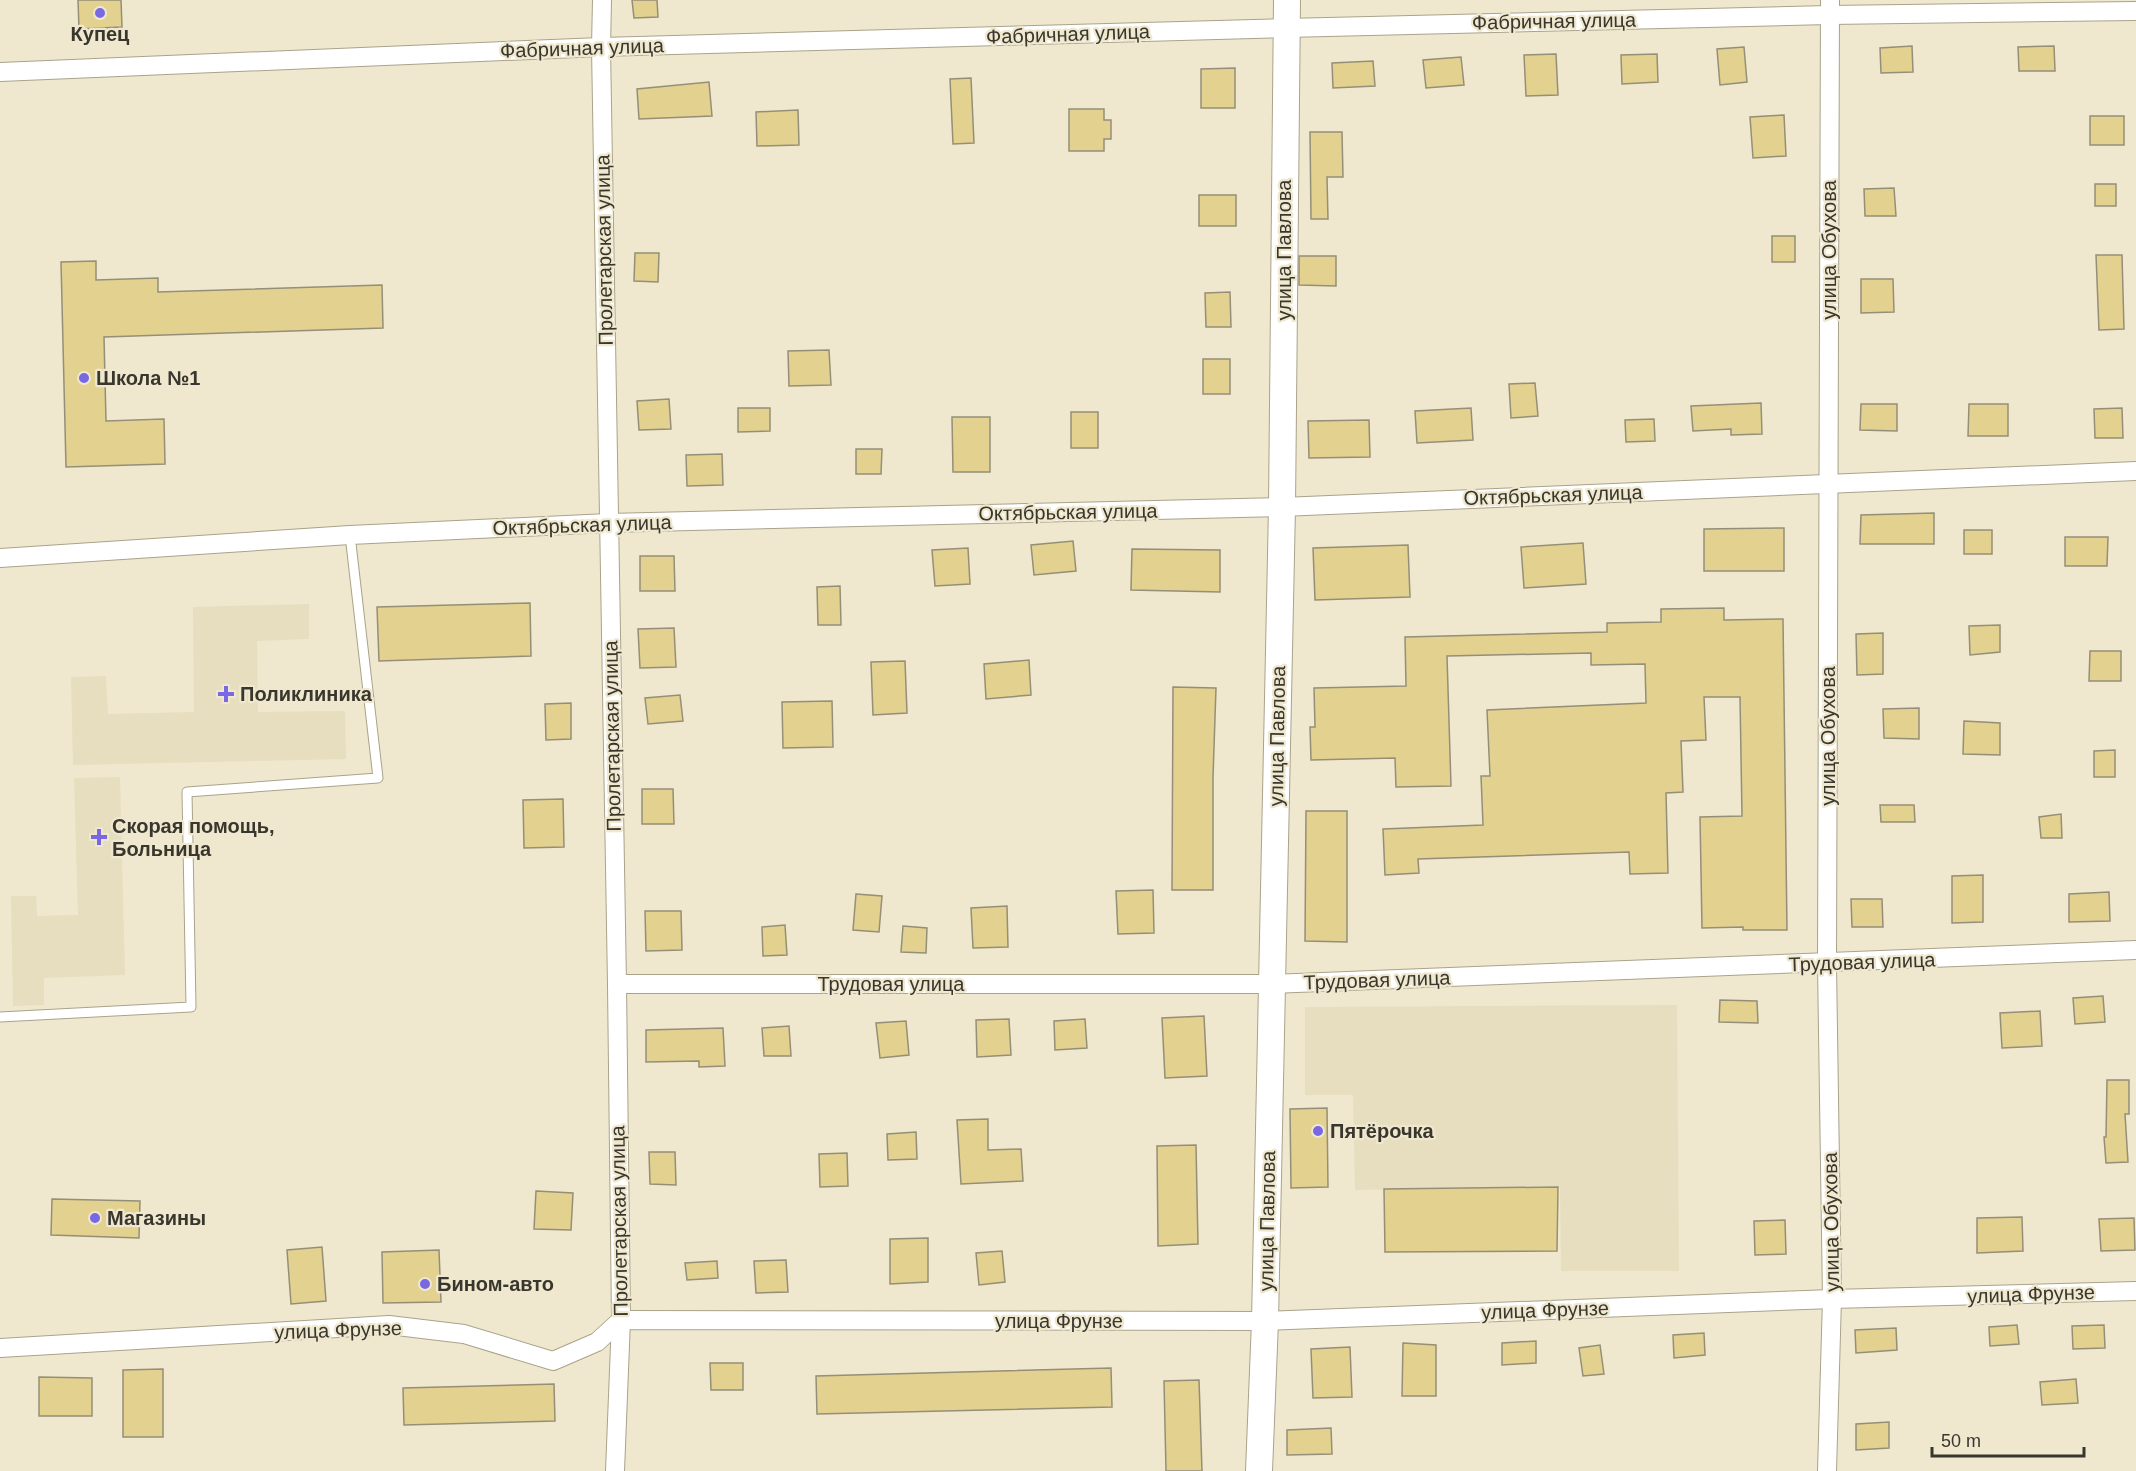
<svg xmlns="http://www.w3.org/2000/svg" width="2136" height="1471" font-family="Arial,sans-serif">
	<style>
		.built { fill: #e6debe }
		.building { fill: #e3d190; stroke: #958f78; stroke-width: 1.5 }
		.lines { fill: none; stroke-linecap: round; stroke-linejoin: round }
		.lane-casing { stroke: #a9a38b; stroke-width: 11 }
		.street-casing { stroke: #a9a38b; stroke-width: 20 }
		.secondary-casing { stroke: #a9a38b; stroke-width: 28 }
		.lane { stroke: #fff; stroke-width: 9 }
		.street { stroke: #fff; stroke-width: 18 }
		.secondary { stroke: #fff; stroke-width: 26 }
		.poi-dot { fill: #7868e3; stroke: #efe8cf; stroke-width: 2 }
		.labels { text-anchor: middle; stroke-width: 4.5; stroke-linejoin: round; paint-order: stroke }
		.street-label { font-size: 20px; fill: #39362d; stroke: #efe8cf }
		.poi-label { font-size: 20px; font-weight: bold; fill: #39362d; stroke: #efe8cf; text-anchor: start }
	</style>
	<rect width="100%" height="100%" fill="#efe8cf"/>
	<g class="built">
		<path d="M309,604V639L257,641L258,712L345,711L346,759L73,765L71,677L106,676L108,714L194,712L193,607Z"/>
		<path d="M120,777L125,975L44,978V1005L13,1006L11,896H36L37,916L78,915L74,778Z"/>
		<path d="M1677,1005L1679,1271H1561L1560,1187L1355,1190L1353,1095H1305V1007Z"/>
	</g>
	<g class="building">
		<path d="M78,0H121L122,27L79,29Z"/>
		<path d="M632,0H657L658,17L634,18Z"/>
		<path d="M1912,46L1913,72L1881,73L1880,48Z"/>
		<path d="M2054,46L2055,71H2019L2018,47Z"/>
		<path d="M1744,47L1747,82L1720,85L1717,49Z"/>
		<path d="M1556,54L1558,95L1526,96L1524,55Z"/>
		<path d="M1657,54L1658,82L1622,84L1621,55Z"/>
		<path d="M1461,57L1464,85L1426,88L1423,60Z"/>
		<path d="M1373,61L1375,86L1333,88L1332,63Z"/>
		<path d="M1235,68V108H1201V69Z"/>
		<path d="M971,78L974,143L953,144L950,79Z"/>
		<path d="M709,82L712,116L639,119L637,89Z"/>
		<path d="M1069,109H1104V120H1111V139H1104V151H1069Z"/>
		<path d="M798,110L799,145L757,146L756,112Z"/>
		<path d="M1784,115L1786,156L1753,158L1750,117Z"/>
		<rect x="2090" y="116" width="34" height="29"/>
		<path d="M1310,132H1342L1343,177H1327L1328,219H1311Z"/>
		<rect x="2095" y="184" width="21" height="22"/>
		<path d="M1894,188L1896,216H1865L1864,189Z"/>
		<rect x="1199" y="195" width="37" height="31"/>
		<rect x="1772" y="236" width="23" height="26"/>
		<path d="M635,253H659L658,282L634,281Z"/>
		<path d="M2096,255H2122L2124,329L2099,330Z"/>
		<path d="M1299,256H1336V286L1299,285Z"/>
		<path d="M96,261V280L158,278V292L382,285L383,328L104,337L106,421L164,419L165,464L66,467L61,262Z"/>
		<path d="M1861,279H1893L1894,312L1861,313Z"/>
		<path d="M1230,292L1231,327H1206L1205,293Z"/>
		<path d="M829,350L831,385L789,386L788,351Z"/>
		<rect x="1203" y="359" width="27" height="35"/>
		<path d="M1535,383L1538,416L1511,418L1509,384Z"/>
		<path d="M669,399L671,429L639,430L637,401Z"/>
		<path d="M1761,403L1762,434L1731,435V429L1693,431L1691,406Z"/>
		<path d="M1861,404H1897V431L1860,430Z"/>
		<path d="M1969,404H2008V436H1968Z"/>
		<path d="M738,408H770V431L738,432Z"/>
		<path d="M1471,408L1473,440L1417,443L1415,411Z"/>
		<path d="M2122,408L2123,438H2095L2094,409Z"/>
		<rect x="1071" y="412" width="27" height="36"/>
		<path d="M952,417H990V472H953Z"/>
		<path d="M1654,419L1655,441L1626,442L1625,420Z"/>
		<path d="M1369,420L1370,457L1309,458L1308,421Z"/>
		<path d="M856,449H882L881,474H856Z"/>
		<path d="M722,454L723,485L687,486L686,455Z"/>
		<path d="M1934,513V544H1860L1861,515Z"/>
		<path d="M1784,528V571H1704V529Z"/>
		<rect x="1964" y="530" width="28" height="24"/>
		<path d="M2065,537H2108L2107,566H2065Z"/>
		<path d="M1073,541L1076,571L1034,575L1031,545Z"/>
		<path d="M1583,543L1586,584L1524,588L1521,547Z"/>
		<path d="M1408,545L1410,597L1315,600L1313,548Z"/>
		<path d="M968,548L970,584L935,586L932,550Z"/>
		<path d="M1132,549L1220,550V592L1131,590Z"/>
		<path d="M640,556H674L675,591H640Z"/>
		<path d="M840,586L841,625H818L817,587Z"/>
		<path d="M530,603L531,656L379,661L377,607Z"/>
		<path d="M1724,608V620L1783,619L1787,930H1743V927L1702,928L1700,817L1742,816L1740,697H1704L1706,740L1681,741L1683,792L1666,793L1668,873L1630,874L1629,852L1418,859L1419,873L1385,875L1383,829L1483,825L1481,776H1490L1487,710L1646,703L1645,664L1591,665V653L1447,656L1451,786L1396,787L1395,758L1311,760L1310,727H1315L1314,688L1406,686L1405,637L1607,632V623L1661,622V609Z"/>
		<path d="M2000,625V652L1970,655L1969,626Z"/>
		<path d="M674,628L676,667L640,668L638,629Z"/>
		<path d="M1883,633V674L1857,675L1856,634Z"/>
		<path d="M2090,651H2121V681H2089Z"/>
		<path d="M1029,660L1031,695L986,699L984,664Z"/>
		<path d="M905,661L907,713L873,715L871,662Z"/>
		<path d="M1173,687L1216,688L1213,777V890H1172Z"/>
		<path d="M680,695L683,721L648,724L645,698Z"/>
		<path d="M832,701L833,747L783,748L782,702Z"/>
		<path d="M571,703V739L546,740L545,704Z"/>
		<path d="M1919,708V739L1884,738L1883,709Z"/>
		<path d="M1964,721L2000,723V755L1963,754Z"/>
		<path d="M2115,750V777H2094V751Z"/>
		<path d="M642,789H673L674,824H642Z"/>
		<path d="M563,799L564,847L524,848L523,800Z"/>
		<path d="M1880,805H1914L1915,822H1881Z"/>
		<path d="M1306,811H1347V942L1305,941Z"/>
		<path d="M2061,814L2062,838H2041L2039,817Z"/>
		<path d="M1983,875V922L1952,923V876Z"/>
		<path d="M1153,890L1154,933L1118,934L1116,891Z"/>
		<path d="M2109,892L2110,921L2069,922V894Z"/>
		<path d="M856,894L882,896L879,932L853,930Z"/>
		<path d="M1851,899H1882L1883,927H1852Z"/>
		<path d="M1007,906L1008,947L973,948L971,908Z"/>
		<path d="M645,911H681L682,950L646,951Z"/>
		<path d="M785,925L787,955L763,956L762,927Z"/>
		<path d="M903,926L927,928L926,953L901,952Z"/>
		<path d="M2103,996L2105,1022L2075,1024L2073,998Z"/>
		<path d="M1720,1000L1757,1001L1758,1023L1719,1022Z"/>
		<path d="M2040,1011L2042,1046L2002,1048L2000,1013Z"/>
		<path d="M1204,1016L1207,1076L1165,1078L1162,1018Z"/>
		<path d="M1009,1019L1011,1055L977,1057L976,1020Z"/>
		<path d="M1085,1019L1087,1048L1055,1050L1054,1021Z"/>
		<path d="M906,1021L909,1055L880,1058L876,1023Z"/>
		<path d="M789,1026L791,1056H764L762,1028Z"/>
		<path d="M723,1028L725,1066L699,1067V1061L646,1062V1030Z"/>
		<path d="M2107,1080H2129V1114H2125L2128,1162L2106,1163L2104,1137H2106Z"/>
		<path d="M1327,1108L1328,1187L1291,1188L1290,1109Z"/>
		<path d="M988,1119V1150L1021,1149L1023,1181L961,1184L957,1120Z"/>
		<path d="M916,1132L917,1159L888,1160L887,1134Z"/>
		<path d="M1196,1145L1198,1244L1158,1246L1157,1146Z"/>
		<path d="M649,1152H675L676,1185L650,1184Z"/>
		<path d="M847,1153L848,1186L820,1187L819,1154Z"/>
		<path d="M1558,1187L1557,1251L1385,1252L1384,1189Z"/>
		<path d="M536,1191L573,1193L571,1230L534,1229Z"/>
		<path d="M52,1199L140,1201L139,1238L51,1235Z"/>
		<path d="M2022,1217L2023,1251L1977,1253V1218Z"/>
		<path d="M2134,1218L2135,1250L2101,1251L2099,1219Z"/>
		<path d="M1785,1220L1786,1254L1755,1255L1754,1221Z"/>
		<path d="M928,1238V1282L890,1284V1239Z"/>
		<path d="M322,1247L326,1301L291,1304L287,1250Z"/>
		<path d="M439,1250L441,1302L383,1303L382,1252Z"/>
		<path d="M1002,1251L1005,1282L979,1285L976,1253Z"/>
		<path d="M786,1260L788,1292L756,1293L754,1261Z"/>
		<path d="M717,1261L718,1278L687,1280L685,1263Z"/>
		<path d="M2017,1325L2019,1344L1990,1346L1989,1327Z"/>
		<path d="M2104,1325L2105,1348L2073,1349L2072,1326Z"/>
		<path d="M1896,1328L1897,1350L1856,1353L1855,1330Z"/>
		<path d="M1704,1333L1705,1355L1674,1358L1673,1335Z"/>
		<path d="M1536,1341V1363L1502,1365V1343Z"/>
		<path d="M1403,1343L1436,1345V1396H1402Z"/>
		<path d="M1600,1345L1604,1374L1583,1376L1579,1348Z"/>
		<path d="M1350,1347L1352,1397L1313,1398L1311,1349Z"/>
		<path d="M710,1363H743V1390H711Z"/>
		<path d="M1111,1368L1112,1407L817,1414L816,1376Z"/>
		<path d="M163,1369V1437H123V1370Z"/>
		<path d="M39,1377L92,1378V1416H39Z"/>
		<path d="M2076,1379L2078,1403L2042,1405L2040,1382Z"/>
		<path d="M1199,1380L1202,1471H1166L1164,1381Z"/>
		<path d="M554,1384L555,1421L404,1425L403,1388Z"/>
		<path d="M1889,1422V1448L1856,1450V1424Z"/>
		<path d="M1331,1428L1332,1454L1287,1455V1430Z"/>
	</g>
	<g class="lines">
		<g class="lane-casing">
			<path id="lane" d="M0,1017L191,1007L187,792L378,778L350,535"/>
		</g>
		<g class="street-casing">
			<g id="street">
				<path d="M602,0L601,47L617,984L621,1320L615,1471"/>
				<path d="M0,72L601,47L1286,28L1829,15L2136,11"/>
				<path d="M0,558L350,535L608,523L1282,507L2136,471"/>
				<path d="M617,984H1271L2136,950"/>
				<path d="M0,1348L389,1325L464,1334L553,1361L597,1342L621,1320L1265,1321L1832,1299L2136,1291"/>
				<path d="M1827,1471L1832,1299L1827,964L1830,0"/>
			</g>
		</g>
		<g class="secondary-casing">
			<path id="secondary" d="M1259,1471L1265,1321L1282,507L1287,0"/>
		</g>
		<use href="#lane" class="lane"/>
		<use href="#street" class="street"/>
		<use href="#secondary" class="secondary"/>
	</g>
	<g class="poi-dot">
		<circle cx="100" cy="13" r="6"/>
		<circle cx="84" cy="378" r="6"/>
		<path d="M223 685h6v6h6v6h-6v6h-6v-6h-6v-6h6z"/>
		<path d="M96 828h6v6h6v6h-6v6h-6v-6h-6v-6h6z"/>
		<circle cx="1318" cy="1131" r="6"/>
		<circle cx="95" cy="1218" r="6"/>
		<circle cx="425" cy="1284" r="6"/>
	</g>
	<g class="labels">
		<g class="street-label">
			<text transform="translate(1554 21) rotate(-1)" y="7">Фабричная улица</text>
			<text transform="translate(1068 34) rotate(-2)" y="7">Фабричная улица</text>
			<text transform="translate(582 48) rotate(-2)" y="7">Фабричная улица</text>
			<text transform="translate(604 250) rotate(-91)" y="7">Пролетарская улица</text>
			<text transform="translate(1284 250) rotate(-90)" y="7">улица Павлова</text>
			<text transform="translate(1829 250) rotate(-90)" y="7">улица Обухова</text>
			<text transform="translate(1553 495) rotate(-2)" y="7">Октябрьская улица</text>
			<text transform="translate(1068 512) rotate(-1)" y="7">Октябрьская улица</text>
			<text transform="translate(582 525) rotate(-2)" y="7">Октябрьская улица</text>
			<text transform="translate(612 736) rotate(-91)" y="7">Пролетарская улица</text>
			<text transform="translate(1277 736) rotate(-89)" y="7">улица Павлова</text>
			<text transform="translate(1828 736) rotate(-90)" y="7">улица Обухова</text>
			<text transform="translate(1862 962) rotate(-2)" y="7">Трудовая улица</text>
			<text transform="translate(1377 980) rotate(-2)" y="7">Трудовая улица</text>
			<text x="891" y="991">Трудовая улица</text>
			<text transform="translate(619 1221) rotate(-91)" y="7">Пролетарская улица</text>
			<text transform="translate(1267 1221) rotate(-89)" y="7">улица Павлова</text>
			<text transform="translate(1831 1222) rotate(-91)" y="7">улица Обухова</text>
			<text transform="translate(2031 1294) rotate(-2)" y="7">улица Фрунзе</text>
			<text transform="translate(1545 1310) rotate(-2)" y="7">улица Фрунзе</text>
			<text x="1059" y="1328">улица Фрунзе</text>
			<text transform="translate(338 1330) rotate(-2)" y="7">улица Фрунзе</text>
		</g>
		<g class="poi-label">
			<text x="100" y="41" text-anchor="middle">Купец</text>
			<text x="96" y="385">Школа №1</text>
			<text x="240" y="701">Поликлиника</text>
			<text x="112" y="833">Скорая помощь,<tspan x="112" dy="23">Больница</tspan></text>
			<text x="1330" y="1138">Пятёрочка</text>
			<text x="107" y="1225">Магазины</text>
			<text x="437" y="1291">Бином-авто</text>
		</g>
	</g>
	<path d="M1932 1447v9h152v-9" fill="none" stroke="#39362d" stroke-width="3"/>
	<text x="1941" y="1447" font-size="18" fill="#39362d" stroke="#efe8cf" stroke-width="4.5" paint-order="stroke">50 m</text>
</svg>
